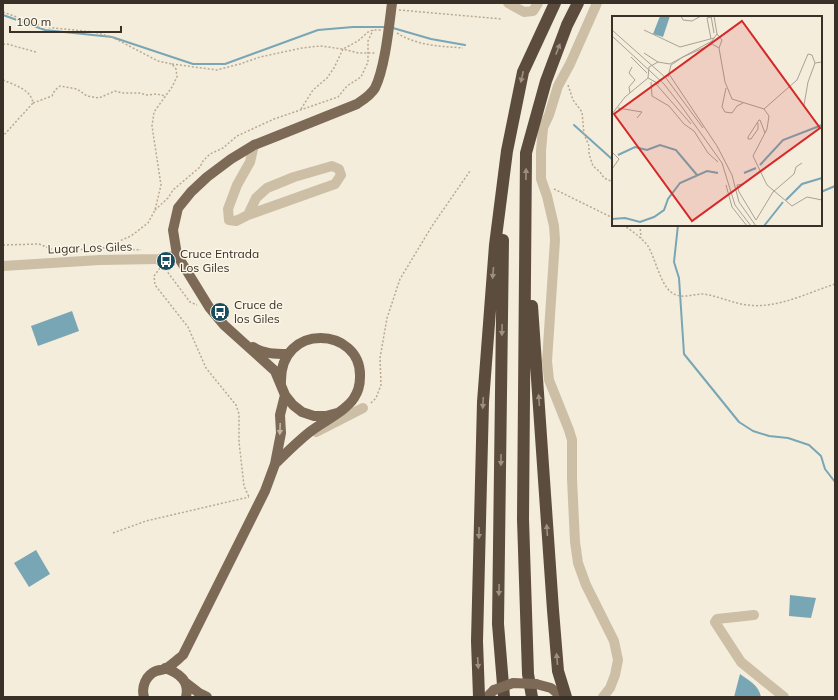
<svg xmlns="http://www.w3.org/2000/svg" width="838" height="700" viewBox="0 0 838 700" font-family="Mulish,sans-serif">
<rect width="100%" height="100%" fill="#f4eddc"/>
<path fill="#78a6b4" d="M72,311L79,331L38,346L31,326Z
M36,550L50,574L29,587L14,563Z
M790,595L816,598L811,618L789,616Z
M740,674C748,680 759,685 761,697H734Z"/>
<g fill="none" stroke-linecap="round" stroke-linejoin="round">
<path stroke="#78a6b4" stroke-width="2" d="M3,15L45,30L112,37L193,64H225L318,30L353,27H385
M393,28L431,39L465,45
M574,125L613,160
M821,192L835,186
M678,225L674,262L679,278L684,354L739,422L753,431L769,436L788,438L809,445L821,456L825,469L835,482"/>
<path stroke="#b9a990" stroke-width="1.5" stroke-dasharray="2 2" stroke-linecap="butt" d="M834,3L835,5
M399,10L502,19
M3,12L44,27L94,32L112,37L158,61L172,64L176,69L177,77L172,87L154,112L152,126L161,185L155,210L148,223L131,236L103,248
M397,33C418,46 439,46 463,48
M3,44H7L36,52
M172,64L217,70L240,64L260,57L302,48L320,46L343,49L358,41L368,32L373,30H381
M3,80C14,85 31,89 33,103L3,136
M568,85L573,100L582,112L584,134L589,146V154L593,166L600,172L604,178L613,182
M33,103L52,96L55,90L60,86L77,89L87,96L99,98L115,91L122,93H139L147,95L156,94L166,96
M301,109L313,90L327,78L334,68L343,49L358,53H376
M554,189L613,218
M155,210L168,198L173,190L200,167L203,161L210,154L223,148L237,136L274,119L338,97L347,86L361,77L368,62V41L373,30
M623,225C632,231 641,237 648,246C655,258 661,285 671,292C681,300 692,294 703,294C718,296 732,303 747,305C777,309 807,293 835,284
M640,225L641,238
M3,245L39,244L56,251L71,247L84,250L103,248L141,250
M163,266L190,302L197,305
M160,268L154,276L155,285L188,327L206,368L236,405L239,414V442L244,486L249,497
M371,403L376,398L381,385L380,358L387,318L400,279L432,226L470,171
M113,533L146,521L249,497"/>
<path stroke="#cdbfa6" stroke-width="10" d="M508,3L524,12L533,11L538,3
M597,3L570,64L558,86L549,115L543,128L541,151V179L547,196L554,226L555,240L547,361L549,380L569,430L572,440V479L575,542L578,563L586,585L614,641L618,660L615,675L610,688L603,697
M248,215L256,198L267,188L294,177L332,166L339,169L341,175L335,184L248,215L236,221L229,220L228,209L237,185L250,162L254,145
M3,266L100,260L159,259L177,255
M316,432L363,408
M754,615L717,619L715,622L741,662L784,697"/>
<path stroke="#7c6a57" stroke-width="10" d="M253,347C264,354 275,354 288,354
M337,413L326,416H314L302,412L293,405L285,395L275,371L224,325L209,307L177,255L173,230L178,208L191,192L207,177L231,159L254,145L277,136L357,104C363,100 371,95 375,88C385,68 389,26 392,3
M275,464C287,452 298,441 311,431C324,421 346,411 354,398C358,392 360,384 360,377C362,327 279,321 281,383
M165,668C179,673 190,681 186,697
M186,683L199,693L207,697
M536,684L551,688L562,697
M144,697C141,687 146,675 156,671C159,670 162,670 165,669C171,666 177,660 183,655L265,491L275,464L281,433L280,415L285,395
M487,697L494,690"/>
<path stroke="#5b4c3e" stroke-width="12" d="M503,240L498,624L504,697
M532,306L553,610L558,671L566,697
M479,697L477,641L483,402L495,245L507,151L523,72L555,3
M532,697L528,674L523,519L526,153L546,81L567,25L578,3"/>
<path stroke="#7c6a57" stroke-width="10" d="M494,690L513,683L536,684"/>
</g>
<defs><path id="oneway-solid" d="M-6-.8H1V-3.2L6.5 0L1 3.2V.8H-6Z"/></defs>
<g fill="#9b9082">
<use href="#oneway-solid" transform="translate(558 49) rotate(-69)"/>
<use href="#oneway-solid" transform="translate(522 77) rotate(103)"/>
<use href="#oneway-solid" transform="translate(526 174) rotate(-89)"/>
<use href="#oneway-solid" transform="translate(493 273) rotate(95)"/>
<use href="#oneway-solid" transform="translate(502 330) rotate(91)"/>
<use href="#oneway-solid" transform="translate(539 400) rotate(-94)"/>
<use href="#oneway-solid" transform="translate(483 403) rotate(93)"/>
<use href="#oneway-solid" transform="translate(501 460) rotate(91)"/>
<use href="#oneway-solid" transform="translate(547 530) rotate(-94)"/>
<use href="#oneway-solid" transform="translate(479 533) rotate(91)"/>
<use href="#oneway-solid" transform="translate(499 590) rotate(91)"/>
<use href="#oneway-solid" transform="translate(557 659) rotate(-95)"/>
<use href="#oneway-solid" transform="translate(478 663) rotate(86)"/>
</g>
<use fill="#c2b7a7" href="#oneway-solid" transform="translate(280 429) rotate(92)"/>
<defs>
<symbol id="bus-disc" viewBox="-11 -11 22 22"><circle r="9.5" fill="#194d5e" stroke="#fbf6e8"/><path d="M-5-6H5V4H4V6H2V4H-2V6H-4V4H-5ZM-3.5-4V0h7V-4ZM-3.5 1.2v1.5H-2V1.2ZM2 1.2v1.5H3.5V1.2Z" fill="#fff"/></symbol>
</defs>
<g fill-rule="evenodd">
<use href="#bus-disc" x="155" y="250" width="22" height="22"/>
<use href="#bus-disc" x="209" y="301" width="22" height="22"/>
</g>
<g text-anchor="middle" stroke-width="3" stroke-linejoin="round" paint-order="stroke">
<g font-size="12" fill="#393028" stroke="#fbf6e8">
<text transform="translate(90 248) rotate(-2)" y="4">Lugar Los Giles</text>
</g>
<g font-size="12" fill="#393028" stroke="#fbf6e8" text-anchor="start">
<text x="180" y="258">Cruce Entrada<tspan x="180" dy="14">Los Giles</tspan></text>
<text x="234" y="309">Cruce de<tspan x="234" dy="14">los Giles</tspan></text>
</g>
</g>
<g transform="translate(612 16)">
<rect width="210" height="210" fill="#f4eddc"/>
<path d="M48,0H58L51,21L41,18Z" fill="#78a6b4"/>
<path fill="none" stroke="#78a6b4" stroke-width="2" d="M6,139L23,131L35,134L48,129L64,134L85,159M148,149L171,124L210,109M132,157L144,152M174,184L190,168L210,162M0,203L13,202L28,206L42,201L52,194L56,183L68,167L95,155L106,157M152,210L171,186"/>
<path fill="none" stroke="#a9a194" stroke-width="1" d="M69,0L71,4L80,5L89,0M99,0L102,17M99,1L95,2L99,23M0,14L54,62L91,112M32,14L68,31L102,22M105,18L110,24L107,32L113,66L120,83L152,93L157,100L155,113L141,140L155,169L180,190L195,181L210,184M0,20L52,68L70,91L110,147L123,189L139,210M32,37L46,46M19,41L35,57M57,58L105,130L120,159L127,186L144,210M56,61L59,49L71,41L100,28L107,32M39,66L40,80L57,90L72,108L82,115L96,137L106,146M44,68L79,108M47,68L36,62L37,51L46,46L58,48L100,25L105,18L102,0M114,72L110,91L113,96L120,97L125,90L131,87M18,77L17,71L23,64L17,57L20,51M192,89L196,66L203,47M6,92L30,96L25,102M152,93L185,64L196,38L200,39L203,47L210,46M0,98L13,81L36,62M146,107V113L139,123H136V121L147,104H148L153,117M0,136L7,143L0,153M131,168L125,169L127,176L144,204L161,176M114,169L120,191L135,210M161,176L182,158L184,151L190,147"/>
<path fill="#d62828" fill-opacity="0.15" stroke="#d62828" stroke-width="2" d="M130,5L208,112L80,205L2,98Z"/>
<rect width="210" height="210" fill="none" stroke="#393028" stroke-width="2"/>
</g>
<rect width="838" height="700" fill="none" stroke="#393028" stroke-width="8"/>
<path d="M10 26v6h111v-6" fill="none" stroke="#393028" stroke-width="2"/>
<text x="16" y="26" font-size="12" fill="#393028" stroke="#fbf6e8" stroke-width="3" paint-order="stroke">100 m</text>
</svg>
